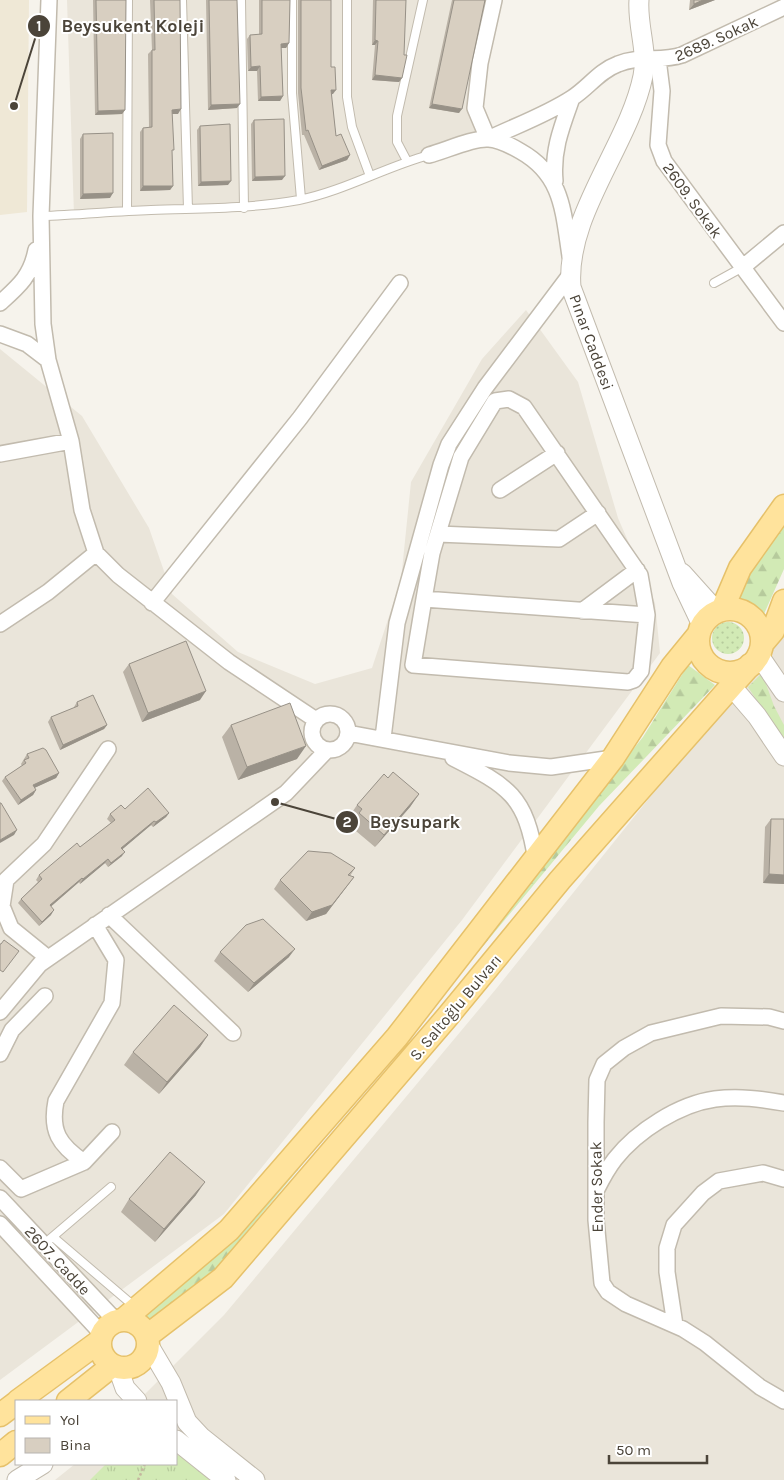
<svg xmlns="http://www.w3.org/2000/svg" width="784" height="1480" viewBox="0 0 784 1480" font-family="Karla,sans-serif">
<defs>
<pattern id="grass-dots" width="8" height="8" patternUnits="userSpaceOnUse" patternTransform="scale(1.25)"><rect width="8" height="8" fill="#d2eab5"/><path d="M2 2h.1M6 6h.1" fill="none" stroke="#b6ca9c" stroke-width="1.8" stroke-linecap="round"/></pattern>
<pattern id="forest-firs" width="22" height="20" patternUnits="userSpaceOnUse" patternTransform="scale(1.25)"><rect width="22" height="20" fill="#d2eab5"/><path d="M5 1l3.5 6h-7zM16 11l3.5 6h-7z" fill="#b6ca9c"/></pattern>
<pattern id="park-tufts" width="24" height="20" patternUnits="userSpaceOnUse" patternTransform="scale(1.25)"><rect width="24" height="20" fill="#d2eab5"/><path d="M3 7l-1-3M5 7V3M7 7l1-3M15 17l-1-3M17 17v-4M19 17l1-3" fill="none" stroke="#b6ca9c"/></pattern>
</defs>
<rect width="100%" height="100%" fill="#f6f3ec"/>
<path fill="#eae5da" d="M67,0H494L475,108L488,139L301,199L74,215Z
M526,310L578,382L618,518L655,603L660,653L462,920L224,1214L0,1380V349L82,416L149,528L172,594L238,652L315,684L372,668L401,580L411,482L482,359Z
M784,630V1480H55L75,1464H176V1401H138L224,1315L496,989Z"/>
<path fill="#efe8d6" d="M0,0H29L27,212L0,215Z"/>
<path fill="url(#grass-dots)" d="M712 638a16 16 0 1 1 32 0a16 16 0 1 1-32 0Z"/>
<path fill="url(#forest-firs)" d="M784,525V569L764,614L734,597Z
M688,665L715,685L599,806L206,1281L148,1324L139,1315L588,806L643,737Z
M762,673L774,706L784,725V742L748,687Z"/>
<path fill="url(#park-tufts)" d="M176,1455L183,1456L210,1480H90L106,1464H176Z"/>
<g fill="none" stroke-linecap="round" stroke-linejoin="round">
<defs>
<path id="service" d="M182,0L188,209
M241,0L244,208
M292,0V93L301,199
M347,0V97L352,127L370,176
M407,161L397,142V116L423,0
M127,211L128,0
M41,216C78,215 115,211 151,210C201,208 250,209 299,200C344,191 385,167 429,155
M714,283L743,267
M53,1237L135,1307
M50,1239L111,1187"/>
<path id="minor" d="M494,0L480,63L475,108L488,139C515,126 546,115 572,98C588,88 599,71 618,64C639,55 661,62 682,55L784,7
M658,59L662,91L658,145L664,161L784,323
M429,155C445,151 472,138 488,139C499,139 511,146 520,151C563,175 563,211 570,256
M555,181C552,150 562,126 572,98
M743,267L784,233
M0,303C19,286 31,276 36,250
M0,334L27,344L48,360L71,441L82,510L96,553L118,575L229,662L316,720
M48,360L43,324L41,216L49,0
M509,399L524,407L640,575L647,615L424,599L432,553L461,457L495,401Z
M0,454L71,441
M500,490L557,453
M438,534L559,539L598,513
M424,599L413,665L628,682L634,680L641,671L647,615
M152,603L300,418L400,283
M582,611L637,570
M0,624L48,592L96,553
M312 732a18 18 0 1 1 36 0a18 18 0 1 1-36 0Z
M348,733L509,763L551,767L613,758
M383,738L397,623L441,465L449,444L485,388L570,275
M453,758C508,786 526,795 536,861
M109,915L233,1033
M95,925L116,960L112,1003L56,1101C50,1131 59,1145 84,1162L112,1132
M48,958L11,928L2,906L6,880L44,844L108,749
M0,1012L40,964L286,793L327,750
M784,1021L769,1017L721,1016L651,1033L624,1048L604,1064L597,1080L596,1122V1220L602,1283L608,1292L626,1304L683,1329L705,1343L760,1387L784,1401
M0,1054L12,1030L45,996
M0,1168L21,1189L84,1162
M597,1189C602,1179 608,1168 615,1159C637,1131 679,1104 715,1099C739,1096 761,1099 784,1103
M0,1198L116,1321
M0,1224L102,1334
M675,1325L667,1272V1248L674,1225L703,1193L719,1181L763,1173L784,1179"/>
<path id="tertiary" d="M639,0C637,26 648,50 643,76C629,145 565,215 571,287L682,583L702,625
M682,573L717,612
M758,654L784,692
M732,687L757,716L784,756
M148,1344L171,1383L187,1422L201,1437L255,1480
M118,1368L125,1388L137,1401
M176,1440L226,1480
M17,1480L43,1464"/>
<path id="primary" d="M698 641a32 32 0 1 1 64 0a32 32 0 1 1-64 0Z
M722,610L740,568L784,506
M762,644L773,631L784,601
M100 1344a24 24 0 1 1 48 0a24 24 0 1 1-48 0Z
M123,1320L229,1230L397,1037L613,758L672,667L699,634
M147,1336L223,1278L448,1016L560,880L750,665
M18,1401L100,1341
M68,1401L112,1366
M0,1415L16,1403
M0,1455L16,1442"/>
</defs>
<use href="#service" stroke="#c2bbae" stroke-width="10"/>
<use href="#minor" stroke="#c2bbae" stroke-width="18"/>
<use href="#tertiary" stroke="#c2bbae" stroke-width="21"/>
<use href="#primary" stroke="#e6c16a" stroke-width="25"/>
<path stroke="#c4b79f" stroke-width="2.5" stroke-dasharray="2.5 2.5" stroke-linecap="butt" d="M138,1480L145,1464"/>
<use href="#service" stroke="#fff" stroke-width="8"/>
<use href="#minor" stroke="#fff" stroke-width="15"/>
<use href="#tertiary" stroke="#fff" stroke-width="19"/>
<use href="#primary" stroke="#ffe39c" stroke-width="22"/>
</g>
<path fill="#bab2a6" d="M93,0H126L125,110L122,114L95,115Z
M150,0H180L178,114H172V153L173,186L170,190L140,191V132L143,128L149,127L148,54L152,50Z
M206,0H237V108L208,110Z
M259,0H290L289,43L286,48H281L283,96L280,101H258L257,71H248L247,39L250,35H259Z
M298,0H331V67L333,94H331L336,136L350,155L347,160L319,170L304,135H302L298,93Z
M373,0H406L402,78L399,82L372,80L375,45H372Z
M452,0H485L459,113L429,108Z
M690,0H715L689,10Z
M254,120L282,180L252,181L251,124Z
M200,126L228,185L198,186L197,130Z
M83,134L110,198L80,199V139Z
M129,664L200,700L142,722L123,672Z
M77,702L107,725L104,729L60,750L48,722L51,717L74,708V707Z
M231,725L297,759L238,780L222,737Z
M27,754L59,773L56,778L34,788L36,790L33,795L18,805L2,781L5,777L22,766L21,764Z
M388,778L419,794L410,807L375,847L350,826L353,821L349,817L357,805Z
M125,809L169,813L166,817L153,827L151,825L122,849V856L108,867L105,863L80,884L79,882L51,906V915L39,926L18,903L21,899L38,882L36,880L39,875L80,847L111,823L107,819L110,814Z
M771,819L784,884L763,883L765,827Z
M355,868L350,876L354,877L326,914L306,921L274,889L280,880Z
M220,952L289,957L248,992L214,961Z
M208,1035L200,1047L159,1094L124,1065L133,1052Z
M196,1195L155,1242L121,1212L129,1199Z"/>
<path fill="#979187" d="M703,0H715L689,10L694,4Z
M375,40L378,41L375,45H372Z
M289,43L286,48H278L281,44Z
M260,66L257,71H248L251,67Z
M375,75L402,78L399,82L372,80Z
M331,90H336L333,94L328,95Z
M283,96L280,101H258L261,97Z
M240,104L237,108L208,110L211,105Z
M432,104L462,109L459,113L429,108Z
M181,109L178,114H169L172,110Z
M125,110L122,114L95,115L98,111Z
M350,155L347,160L319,170L322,166Z
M285,176L282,180L252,181L255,177Z
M231,181L228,185L198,186L201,182Z
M143,186H173L170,190L140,191Z
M113,193L110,198L80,199L83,194Z
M206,691L200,700L142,722L148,713Z
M107,725L104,729L60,750L63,745Z
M306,746L297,759L238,780L247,767Z
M59,773L56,778L30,790L33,785Z
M36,790L33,795L18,805L21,800Z
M419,794L410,807L375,847L384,835Z
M169,813L166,817L153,827L156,822Z
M154,821L151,825L118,853L121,848Z
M17,830L14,835L0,843V840Z
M125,852L122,856L108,867L111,863Z
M108,859L105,863L80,884L83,879Z
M769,874L784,875V884L763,883Z
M354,877L326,914L306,921L312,912Z
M82,878L79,882L47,910L50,905Z
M54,910L51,915L39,926L42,922Z
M295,949L289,957L248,992L254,983Z
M208,1035L200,1047L159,1094L167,1082Z
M205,1182L196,1195L155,1242L164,1229Z"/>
<path fill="#d8cfc1" stroke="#979187" d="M96,0H126L125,110L98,111Z
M154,0H180L181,109L172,110L174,150H172L173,186H143V128L152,127V50H155Z
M209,0H237L240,104L211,105Z
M262,0H290L289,43L281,44L283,96L261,97L260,66L251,67L250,35L262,34Z
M301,0H331V67H335L336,90H331L336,136L341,134L350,155L322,166L308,130L306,131L301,88Z
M376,0H406L404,55H407L402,78L375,75L378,41L375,40Z
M454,0H485L462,109L432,104Z
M694,0H703L694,4Z
M284,119L285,176L255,177L254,120Z
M230,124L231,181L201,182L200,126Z
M113,133V193L83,194V134Z
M186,641L206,691L148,713L129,664Z
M93,695L107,725L63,745L51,717L78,706L77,702Z
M290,703L306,746L247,767L231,725Z
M43,748L46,750L59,773L33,785L36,790L21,800L5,777L26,763L24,760L29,758L27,754Z
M393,772L419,794L384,835L359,813L362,809L357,805L384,774L388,778Z
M148,788L169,813L156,822L154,821L121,848L125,852L111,863L108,859L83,879L82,878L50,905L54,910L42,922L21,899L42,879L39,875L77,843L80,847L115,820L110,814L121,805L125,809Z
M0,803H1L17,830L0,840Z
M771,819H784V875L769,874Z
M308,851L331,853L355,868L348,875L354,877L332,905L312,912L280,880Z
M263,919L295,949L254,983L220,952L246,925Z
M4,940L19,951L3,972L0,970V944H1Z
M174,1005L208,1035L167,1082L133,1052Z
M170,1152L205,1182L164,1229L129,1199Z"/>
<g text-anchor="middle" stroke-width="4" stroke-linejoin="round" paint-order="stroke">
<g font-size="16" fill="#4b4439" stroke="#fff">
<text transform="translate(716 38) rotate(-24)" y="6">2689. Sokak</text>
<text transform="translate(693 200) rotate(54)" y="6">2609. Sokak</text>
<text transform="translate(592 342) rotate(70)" y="6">Pınar Caddesi</text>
<text transform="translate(455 1007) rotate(-50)" y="6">S. Saltoğlu Bulvarı</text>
<text transform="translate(596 1187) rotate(-91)" y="6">Ender Sokak</text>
<text transform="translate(58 1260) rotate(47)" y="6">2607. Cadde</text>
</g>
</g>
<path fill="none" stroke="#4b4439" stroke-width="2" d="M14 106L39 26M275 802L347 822"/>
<g fill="#4b4439" stroke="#fff" stroke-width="2">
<circle cx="14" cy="106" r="5"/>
<circle cx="275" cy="802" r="5"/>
<circle cx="39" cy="26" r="12"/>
<circle cx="347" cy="822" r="12"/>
</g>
<g font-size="15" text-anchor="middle" font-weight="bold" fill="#fff">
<text x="39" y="31">1</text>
<text x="347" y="827">2</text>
</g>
<g font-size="18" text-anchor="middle" font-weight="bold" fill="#4b4439" stroke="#fff" stroke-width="4" stroke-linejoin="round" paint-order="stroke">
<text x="133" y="32">Beysukent Koleji</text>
<text x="415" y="828">Beysupark</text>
</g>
<rect x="15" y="1400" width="162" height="65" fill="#ffffff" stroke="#b7b4b0"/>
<rect x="25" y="1416" width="25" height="8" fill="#ffe39c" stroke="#b7b4b0"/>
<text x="60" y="1425" font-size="15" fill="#4b4439">Yol</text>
<rect x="25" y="1438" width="25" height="15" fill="#d8cfc1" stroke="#b7b4b0"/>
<text x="60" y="1450" font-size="15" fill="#4b4439">Bina</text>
<path d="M609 1455v8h98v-8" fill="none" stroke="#4b4439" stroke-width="2.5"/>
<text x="616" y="1455" font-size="15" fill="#4b4439" stroke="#ffffff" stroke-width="4" paint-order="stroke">50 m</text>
</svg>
